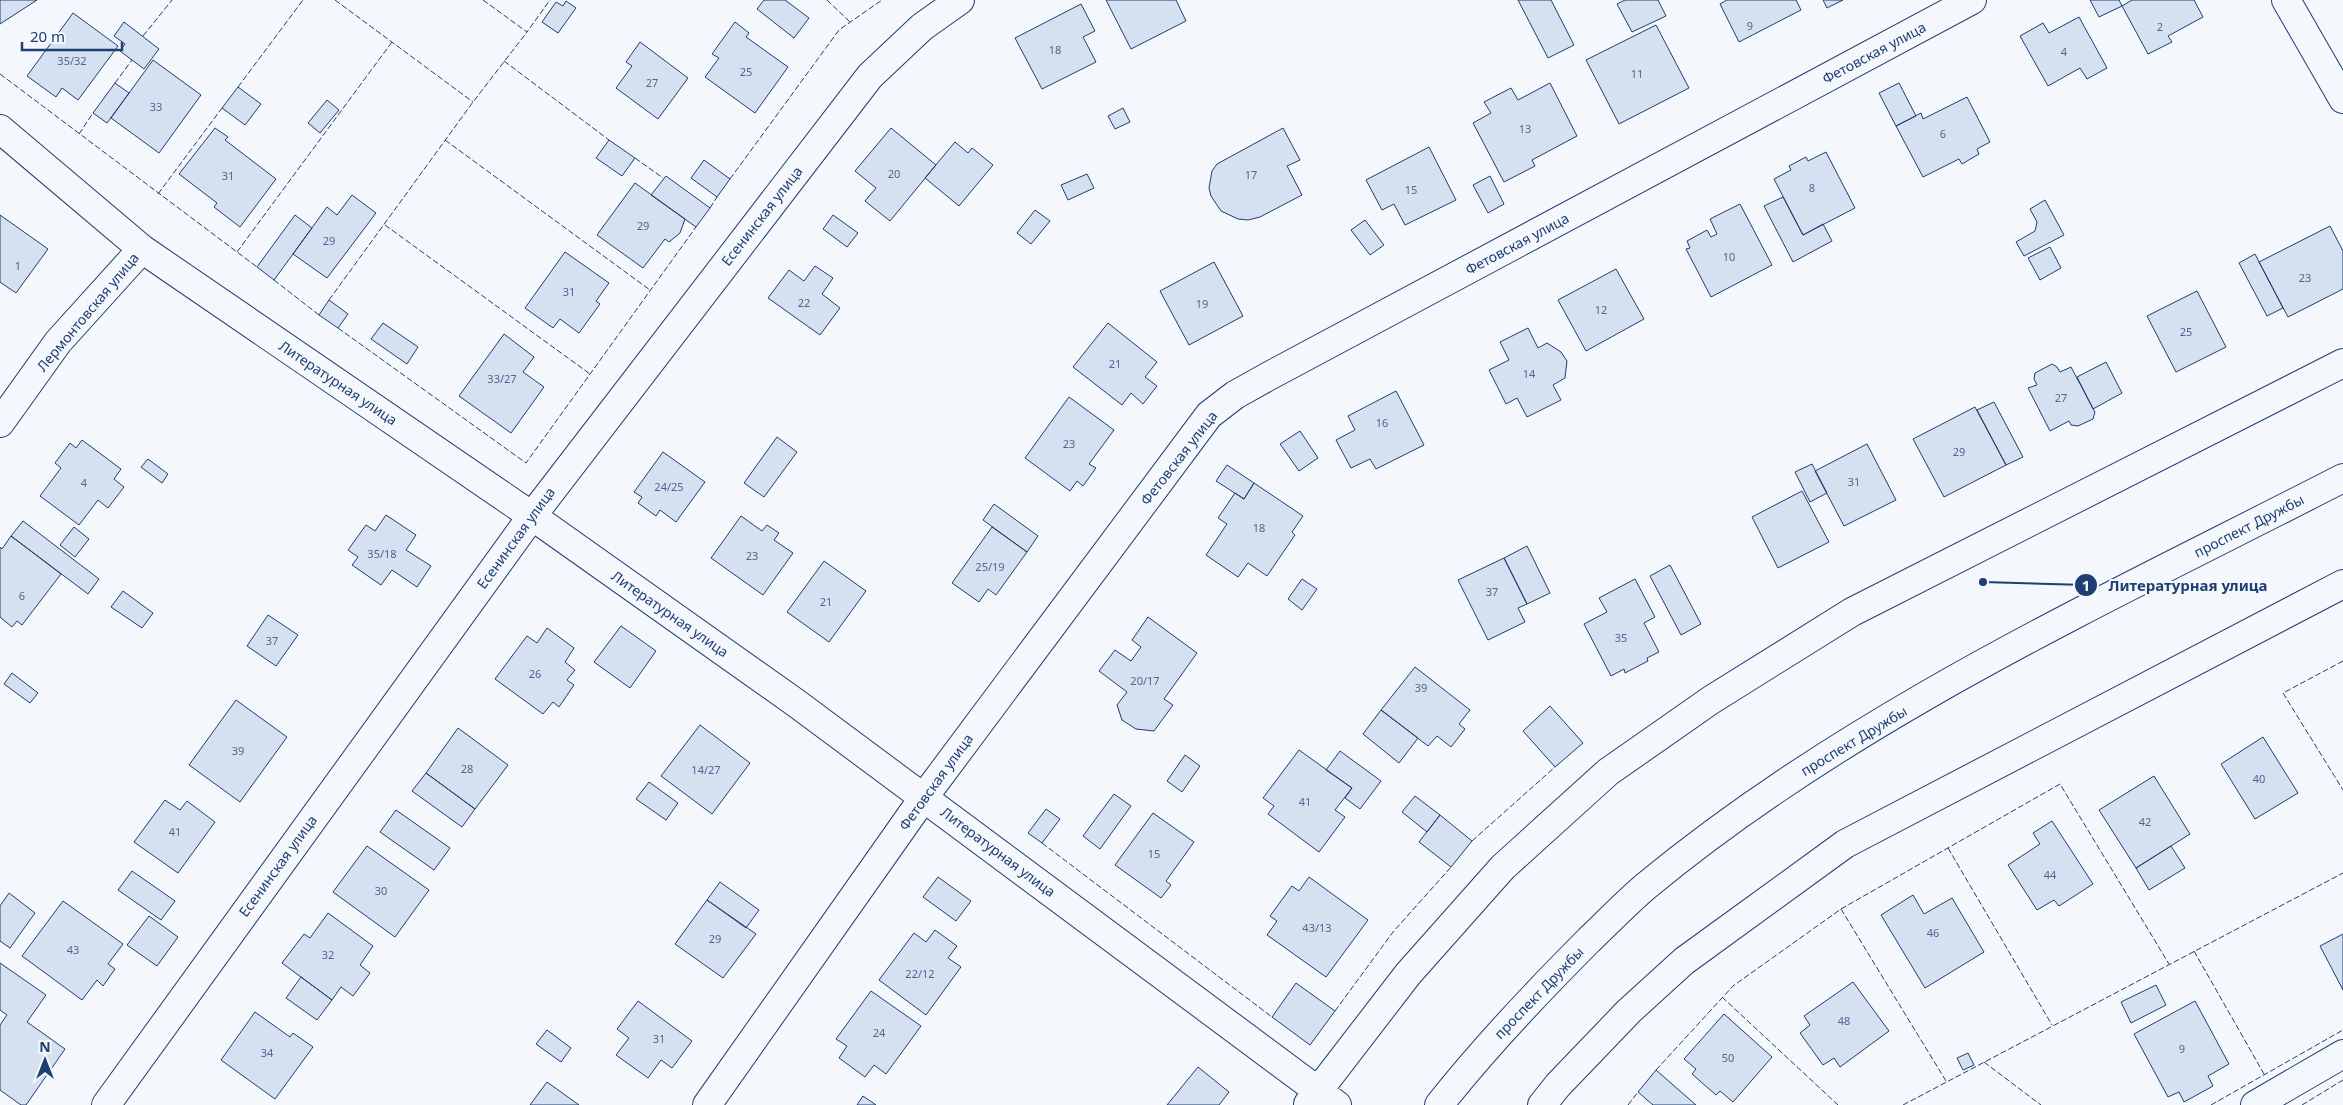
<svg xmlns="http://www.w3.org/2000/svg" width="2343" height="1105" viewBox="0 0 2343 1105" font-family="'Noto Sans',sans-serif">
<rect width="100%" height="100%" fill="#f4f7fb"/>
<path fill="#d5e0f0" stroke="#1d3f73" d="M0,0H37L0,24Z
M764,0H785L809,18L794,38L757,9Z
M1106,0H1176L1186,21L1131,49Z
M1518,0H1551L1574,45L1548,58Z
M1625,0H1658L1666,16L1632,32L1617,4Z
M1796,0L1801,10L1739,42L1720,4L1727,0Z
M1823,0H1843L1827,8Z
M2090,0H2119L2122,6L2099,17Z
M2132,0H2194L2203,17L2168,36L2172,42L2148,54L2122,6Z
M566,1L576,8L558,33L542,22L556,2L563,6Z
M1081,4L1095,31L1083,37L1096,62L1042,89L1015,38Z
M73,13L118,46L78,100L62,88L56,97L27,76Z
M2079,17L2107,68L2087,79L2080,68L2048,86L2020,36L2043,23L2049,33Z
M124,22L159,49L144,69L120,51L125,44L114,36Z
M735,22L749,33L746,37L788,67L755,113L705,77L719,58L712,54Z
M1656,25L1689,88L1619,124L1586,60Z
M640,42L688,78L658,119L616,88L632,66L626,62Z
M153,60L201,95L159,153L111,118Z
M115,83L129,93L107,123L93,113Z
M1550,83L1577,136L1532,160L1535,166L1504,182L1473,123L1491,113L1484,102L1511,88L1518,100Z
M1899,83L1916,116L1896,126L1879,93Z
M238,87L261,104L245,125L222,108Z
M1967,97L1990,142L1977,149L1979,154L1962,164L1959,159L1923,177L1896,126L1921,113L1923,119Z
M327,100L339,110L320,133L308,123Z
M1123,108L1130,122L1115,129L1108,116Z
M215,128L228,137L225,140L276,179L240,227L214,207L217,203L179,174Z
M891,128L936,165L890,221L865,201L876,188L855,171Z
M1283,128L1300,160L1287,166L1302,195L1260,217L1248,220L1238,219L1221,211L1211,196L1209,188L1212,171L1217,164Z
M609,140L635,158L622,176L596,158Z
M955,142L968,153L972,148L993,165L959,206L925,178Z
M1429,147L1456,200L1405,225L1394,204L1382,210L1366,180Z
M1826,152L1855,208L1803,235L1774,179L1791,170L1789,166L1806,157L1808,161Z
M704,160L730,179L717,197L691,178Z
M1087,174L1094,188L1068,200L1061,185Z
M666,176L710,208L696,227L651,195Z
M1490,176L1504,204L1488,213L1473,185Z
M635,183L685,219L680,233L669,242L665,239L643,268L597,235Z
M352,195L376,213L327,278L293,254L327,207L337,215Z
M1783,197L1803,235L1823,224L1832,241L1793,262L1764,206Z
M2045,200L2064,235L2024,256L2016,242L2035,231L2037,222L2030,209Z
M1740,204L1772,265L1711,297L1686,249L1690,248L1687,241L1707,230L1711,237L1717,234L1710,219Z
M1035,210L1050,221L1031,244L1017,233Z
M0,215L48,249L16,293L0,282Z
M295,215L312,228L274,280L257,267Z
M833,215L858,233L847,247L823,229Z
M1365,220L1384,245L1370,255L1351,230Z
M2330,226L2343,251V289L2288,317L2259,262Z
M2050,247L2061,268L2040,280L2028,258Z
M565,252L609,283L596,301L600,304L579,333L560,319L553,328L525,308Z
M2255,254L2283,308L2267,316L2239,263Z
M1214,262L1243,316L1189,345L1160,291Z
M815,266L833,278L822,294L840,308L820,335L768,298L789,270L804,281Z
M1616,269L1644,319L1586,351L1558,300Z
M2197,291L2226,347L2176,372L2147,316Z
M329,300L348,314L338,328L319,315Z
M383,323L418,347L407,364L371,339Z
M1108,323L1157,362L1145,377L1157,386L1143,404L1131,393L1122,405L1073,367Z
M1528,328L1538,348L1547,343L1561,352L1567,361L1565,378L1553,385L1561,400L1527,417L1517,398L1506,404L1489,370L1509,360L1500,342Z
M504,334L534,357L523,372L544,387L511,433L459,396Z
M2106,362L2122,393L2093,409L2077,377Z
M2052,364L2057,367L2060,372L2071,367L2095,412L2093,419L2078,426L2071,425L2069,421L2050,431L2028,388L2037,385L2034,379L2035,373Z
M1396,391L1424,445L1376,469L1370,459L1351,468L1336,440L1355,430L1348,416Z
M1069,397L1114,430L1089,464L1096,468L1083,486L1077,481L1070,491L1025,458Z
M1994,402L2023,457L2006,465L1977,410Z
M1975,407L2006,465L1944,497L1913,439Z
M1300,431L1318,458L1299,471L1280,444Z
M777,437L797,452L764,497L744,483Z
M82,440L121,469L114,479L124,487L108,508L98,500L79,525L40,496L61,468L55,463L70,443L76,448Z
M1867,444L1896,500L1844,526L1815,471Z
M663,452L705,482L676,522L660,510L656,516L638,503L642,497L634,492Z
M148,459L168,474L162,483L141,467Z
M1812,464L1827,493L1810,502L1795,472Z
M1227,465L1254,483L1244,499L1216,481Z
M1254,483L1303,516L1292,532L1295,535L1267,576L1248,563L1238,577L1206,555L1227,524L1218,518L1235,493L1244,499Z
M1802,491L1829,542L1778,568L1752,517Z
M994,504L1038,536L1027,552L983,520Z
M386,515L416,535L406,550L431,566L417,587L392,570L381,585L352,565L358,557L348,550L366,525L375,531Z
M741,516L762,531L767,525L779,533L774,540L793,553L763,595L711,558Z
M23,521L99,579L88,594L11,536Z
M74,527L89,539L75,557L60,545Z
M992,527L1027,552L996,595L988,589L979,602L952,583Z
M11,536L61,574L22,625L17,621L12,627L0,617V547L2,549Z
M1527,546L1550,593L1527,604L1504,558Z
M1504,558L1527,604L1518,608L1525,622L1488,640L1458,580Z
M824,561L866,591L829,642L787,612Z
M1670,565L1701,624L1681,635L1650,576Z
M1302,579L1317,589L1302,610L1288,599Z
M1635,579L1655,617L1644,623L1659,652L1647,658L1648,661L1625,673L1624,669L1611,676L1584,624L1607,612L1599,598Z
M123,591L153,613L142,628L111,607Z
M268,615L298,635L276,666L247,646Z
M1148,617L1197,653L1164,699L1173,705L1154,731L1136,729L1122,720L1117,705L1127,692L1099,671L1115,650L1131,661L1141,647L1132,640Z
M621,626L656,651L630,688L594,662Z
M547,628L574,648L565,662L575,670L567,680L574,685L559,707L553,702L543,714L495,679L527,636L537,643Z
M1415,667L1470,710L1459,724L1465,729L1451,747L1437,736L1428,746L1381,710Z
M12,673L38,693L30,703L4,684Z
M236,700L287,737L240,802L189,765Z
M1550,706L1583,743L1555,767L1523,731Z
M1381,710L1418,738L1399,763L1363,734Z
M700,725L750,763L712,814L661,776Z
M458,728L508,765L475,809L426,773Z
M2263,737L2298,793L2255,819L2221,764Z
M1299,750L1352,788L1335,810L1345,817L1319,852L1268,814L1274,806L1263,798Z
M1340,751L1381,781L1360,809L1345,798L1352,788L1326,770Z
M1185,755L1200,766L1182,792L1167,781Z
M426,773L475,809L462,827L412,791Z
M2154,776L2190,834L2136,868L2099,810Z
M649,782L678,803L666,820L636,799Z
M1114,794L1131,806L1100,849L1083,836Z
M1415,796L1440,815L1427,832L1402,812Z
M165,800L180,810L187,801L215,822L178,873L134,842Z
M1046,809L1060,819L1042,843L1028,833Z
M396,810L450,848L434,870L380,832Z
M1153,813L1194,842L1166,881L1171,885L1161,898L1115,865Z
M1440,815L1472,841L1451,867L1419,842Z
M2052,821L2093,884L2059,906L2054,900L2037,910L2008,865L2040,844L2033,833Z
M367,846L429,890L395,937L333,892Z
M2171,846L2185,868L2149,890L2136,868Z
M132,871L175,901L161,920L118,890Z
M938,877L971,901L956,921L923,897Z
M1309,877L1368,920L1326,977L1267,935L1277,921L1270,916L1292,886L1299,891Z
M720,882L759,910L746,928L707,900Z
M9,893L35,913L10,948L0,941V906Z
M1913,895L1924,914L1952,898L1984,952L1925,988L1881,915Z
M707,900L756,934L723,978L675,944Z
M63,901L123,944L108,964L115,969L103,986L97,980L82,1000L22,956Z
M328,913L373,946L360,965L370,973L353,996L341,987L332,1000L282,963L304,934L310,938Z
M149,916L178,937L157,966L127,945Z
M935,930L957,946L948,958L961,967L926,1015L879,980L914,933L926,942Z
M2343,934V990L2320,946Z
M0,963L46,995L27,1022L65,1049L26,1105H21L0,1090V1025L7,1015L0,1010Z
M301,977L332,1000L317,1020L286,998Z
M1853,982L1889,1031L1840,1067L1834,1058L1823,1065L1800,1033L1810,1025L1804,1016Z
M1296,983L1335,1011L1310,1045L1272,1017Z
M2156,985L2166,1005L2131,1023L2121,1002Z
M871,991L921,1026L886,1074L874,1065L865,1077L839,1058L847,1046L836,1039Z
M638,1001L692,1041L672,1068L661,1060L648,1078L616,1055L629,1038L617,1029Z
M2195,1001L2229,1064L2208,1076L2213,1086L2184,1102L2179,1092L2168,1097L2134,1034Z
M255,1012L290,1037L293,1033L313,1047L275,1099L221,1060Z
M1724,1014L1772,1057L1733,1102L1720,1091L1716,1095L1692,1074L1696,1069L1684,1059Z
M547,1030L571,1048L561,1062L536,1044Z
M1968,1053L1974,1065L1963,1070L1957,1058Z
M1198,1067L1229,1092L1219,1105H1167Z
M1656,1070L1696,1105H1653L1638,1092Z
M547,1082L579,1105H530Z
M863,1096L876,1105H857Z"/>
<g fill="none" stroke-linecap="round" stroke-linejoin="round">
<defs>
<path id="minor" d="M2286,0L2343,99
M0,129L142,249L532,516L796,703L1337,1105
M0,423L58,342L142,249
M1308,1104L1408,974L1503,867L1608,772L1711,700L1852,612L2343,363
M106,1105L532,516L870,76L922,27L960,0
M707,1105L924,797L1209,415L1235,395L1269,376L1972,0
M1542,1105L1558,1085L1629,1011L1684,961L1845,844L2343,584
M2255,1105L2343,1054"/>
<path id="secondary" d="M1439,1105C1485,1047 1536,993 1589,940C1608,922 1626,903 1646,886C1854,714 2104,601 2343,478"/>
</defs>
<use href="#minor" stroke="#1d3f73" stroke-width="30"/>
<use href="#secondary" stroke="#1d3f73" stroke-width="30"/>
<use href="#minor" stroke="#f4f7fb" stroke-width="28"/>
<use href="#secondary" stroke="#f4f7fb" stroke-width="28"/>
<path stroke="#1d3f73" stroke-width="1" stroke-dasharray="6 2.5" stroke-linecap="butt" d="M335,0L473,102
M483,0L527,32L550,0
M827,0L850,22
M143,36L172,0
M504,61L609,140
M0,74L257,267
M115,83L132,60
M238,87L303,0
M79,134L93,113
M445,140L650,290
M635,158L663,178
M730,179L839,30L882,0
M158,194L222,108
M710,208L717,197
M385,225L590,374
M237,252L392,42
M274,280L319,315
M329,300L473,102L527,32
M338,328L526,463L696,227
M2343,661L2283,693L2343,790
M1472,841L1555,767
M1042,843L1272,1017
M1948,848L2052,1025
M1841,909L1946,1081
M2194,951L2264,1074
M1722,997L1838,1105
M1335,1011L1393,932L1451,867
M1984,1062L2041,1105
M1656,1070L1733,986L1841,909L2060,784L2169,964
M1628,1105L1638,1092
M1903,1105L2343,873
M2211,1105L2343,1030
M2302,1105L2343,1080"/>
</g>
<g text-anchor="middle" stroke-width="4" stroke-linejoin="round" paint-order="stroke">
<g font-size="11" fill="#4b6792">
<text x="1750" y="30">9</text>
<text x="2160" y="31">2</text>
<text x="1055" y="54">18</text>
<text x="2064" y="56">4</text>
<text x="72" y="65">35/32</text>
<text x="746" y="76">25</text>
<text x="1637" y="78">11</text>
<text x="652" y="87">27</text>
<text x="156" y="111">33</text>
<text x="1525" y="133">13</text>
<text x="1943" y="138">6</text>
<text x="894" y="178">20</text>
<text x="1251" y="179">17</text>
<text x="228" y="180">31</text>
<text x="1812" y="192">8</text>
<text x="1411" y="194">15</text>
<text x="643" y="230">29</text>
<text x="329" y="245">29</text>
<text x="1729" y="261">10</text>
<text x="18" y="270">1</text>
<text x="2305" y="282">23</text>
<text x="569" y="296">31</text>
<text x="804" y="307">22</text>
<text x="1202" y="308">19</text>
<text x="1601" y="314">12</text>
<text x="2186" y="336">25</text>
<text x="1115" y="368">21</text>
<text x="1529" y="378">14</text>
<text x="502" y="383">33/27</text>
<text x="2061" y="402">27</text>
<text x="1382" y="427">16</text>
<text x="1069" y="448">23</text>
<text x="1959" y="456">29</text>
<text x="1854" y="486">31</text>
<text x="84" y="487">4</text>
<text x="669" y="491">24/25</text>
<text x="1259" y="532">18</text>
<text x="382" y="558">35/18</text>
<text x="752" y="560">23</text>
<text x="990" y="571">25/19</text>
<text x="1492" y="596">37</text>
<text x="22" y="600">6</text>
<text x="826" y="606">21</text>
<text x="1621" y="642">35</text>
<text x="272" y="645">37</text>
<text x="535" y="678">26</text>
<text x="1145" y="685">20/17</text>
<text x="1421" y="692">39</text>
<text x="238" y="755">39</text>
<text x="467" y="773">28</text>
<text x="706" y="774">14/27</text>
<text x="2259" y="783">40</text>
<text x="1305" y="806">41</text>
<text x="2145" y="826">42</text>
<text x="175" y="836">41</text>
<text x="1154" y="858">15</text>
<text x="2050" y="879">44</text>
<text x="381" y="895">30</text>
<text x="1317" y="932">43/13</text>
<text x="1933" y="937">46</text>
<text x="715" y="943">29</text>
<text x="73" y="954">43</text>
<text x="328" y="959">32</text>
<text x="920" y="978">22/12</text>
<text x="1844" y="1025">48</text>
<text x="879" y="1037">24</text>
<text x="659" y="1043">31</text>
<text x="2182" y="1053">9</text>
<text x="267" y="1057">34</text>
<text x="1728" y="1062">50</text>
</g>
<g font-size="14" fill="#1d3f73" stroke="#f4f7fb">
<text transform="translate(1874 53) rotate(-28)" y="5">Фетовская улица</text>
<text transform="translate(762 216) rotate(-52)" y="5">Есенинская улица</text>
<text transform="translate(1517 244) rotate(-28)" y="5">Фетовская улица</text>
<text transform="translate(88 312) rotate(-50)" y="5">Лермонтовская улица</text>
<text transform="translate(338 383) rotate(34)" y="5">Литературная улица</text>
<text transform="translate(1179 458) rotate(-52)" y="5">Фетовская улица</text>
<text transform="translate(2249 526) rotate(-27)" y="5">проспект Дружбы</text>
<text transform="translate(516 538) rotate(-54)" y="5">Есенинская улица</text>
<text transform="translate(670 614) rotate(35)" y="5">Литературная улица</text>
<text transform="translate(1854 741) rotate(-31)" y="5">проспект Дружбы</text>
<text transform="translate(936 782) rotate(-54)" y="5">Фетовская улица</text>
<text transform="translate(998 852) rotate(37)" y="5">Литературная улица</text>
<text transform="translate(278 866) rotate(-54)" y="5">Есенинская улица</text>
<text transform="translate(1539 993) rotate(-46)" y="5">проспект Дружбы</text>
</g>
</g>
<path fill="none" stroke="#1d3f73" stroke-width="2" d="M1983 582L2086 585"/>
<g fill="#1d3f73" stroke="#f4f7fb" stroke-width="2">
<circle cx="1983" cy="582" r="5"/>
<circle cx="2086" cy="585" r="12"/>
</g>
<g font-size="15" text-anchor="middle" font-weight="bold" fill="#fff">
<text x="2086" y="591">1</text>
</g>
<g font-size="15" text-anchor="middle" font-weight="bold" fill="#1d3f73" stroke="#f4f7fb" stroke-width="4" stroke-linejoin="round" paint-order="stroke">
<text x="2188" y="591">Литературная улица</text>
</g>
<g transform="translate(45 1060)" stroke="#f4f7fb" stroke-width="4" paint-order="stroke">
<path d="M0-4L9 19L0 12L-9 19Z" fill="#1d3f73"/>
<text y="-8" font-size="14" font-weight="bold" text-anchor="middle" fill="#1d3f73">N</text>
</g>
<path d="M22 42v8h100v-8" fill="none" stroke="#1d3f73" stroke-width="2.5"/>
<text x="30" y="42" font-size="15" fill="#1d3f73" stroke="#f4f7fb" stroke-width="4" paint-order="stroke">20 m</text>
</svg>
